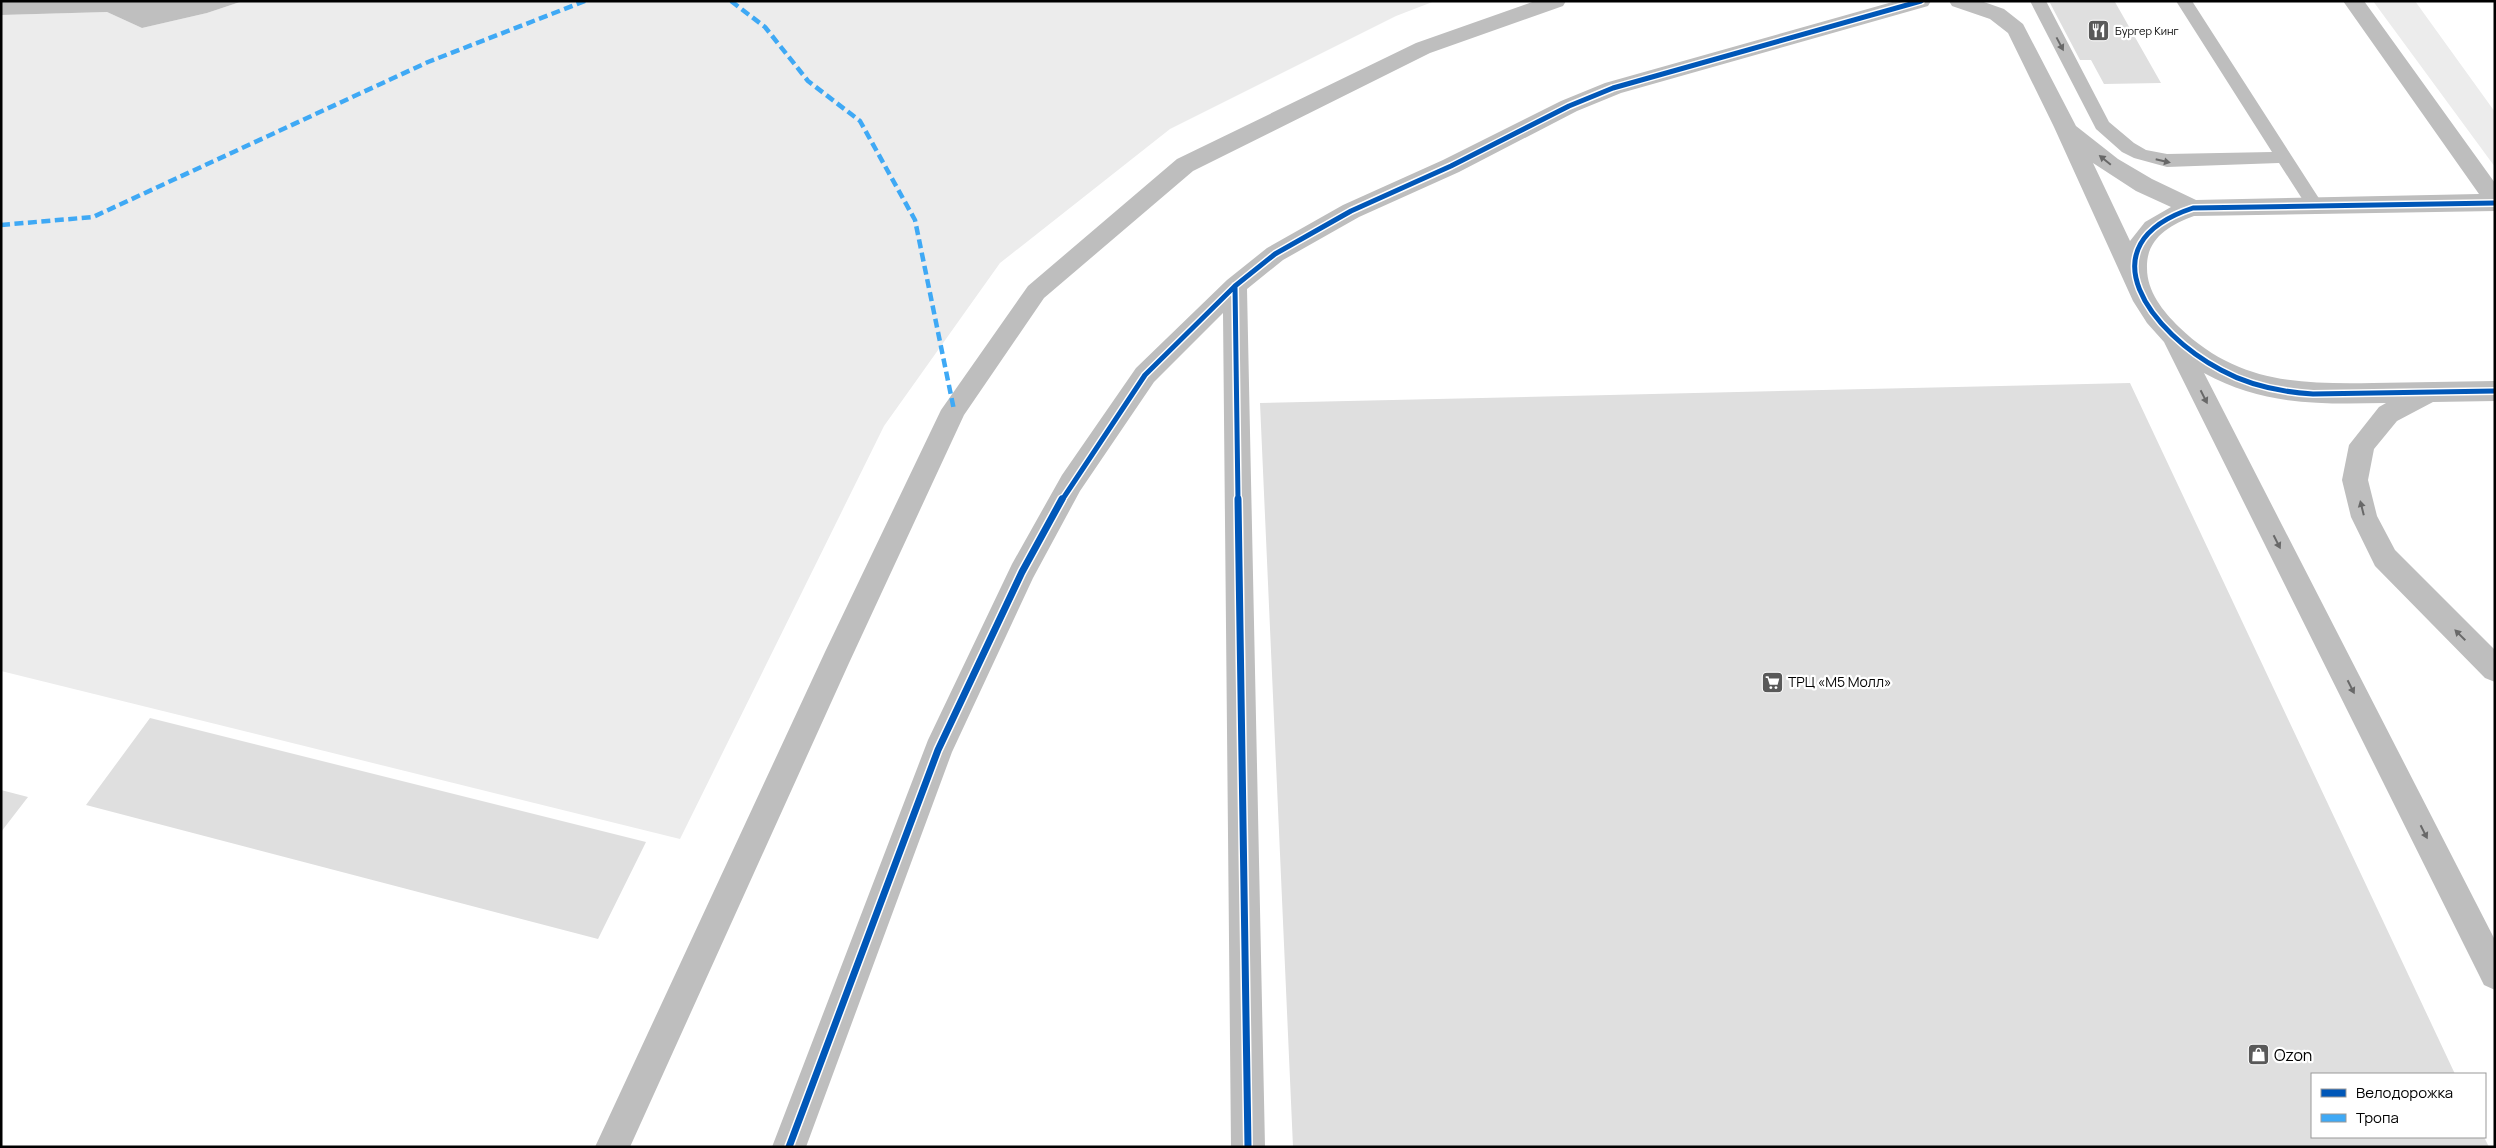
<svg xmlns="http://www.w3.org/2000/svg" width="2496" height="1148" viewBox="0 0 2496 1148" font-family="Manrope,sans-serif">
<rect width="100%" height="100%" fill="#fff"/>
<path fill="#ececec" d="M243,1H1435L1396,16L1170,129L1000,263L884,426L680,839L1,671V15L107,12L142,28L207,13Z
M2373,1H2415L2495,112V167Z"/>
<path fill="#bfbfbf" d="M1,1H243L207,13L142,28L107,12L1,15Z"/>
<path fill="#dfdfdf" d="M2115,2L2161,83L2104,84L2091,60H2080L2050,3Z
M2130,383L2455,1074H2312V1137H2484L2489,1147H1293L1260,403Z
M150,718L646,842L598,939L86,805Z
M1,790L28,797L1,832Z"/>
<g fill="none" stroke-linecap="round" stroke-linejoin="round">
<path fill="#bebebe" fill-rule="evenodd" d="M2030,1H2046L2109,122L2134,143L2146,150L2167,154L2272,152L2176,1H2192L2320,200L2323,204L2320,208L2314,210L2308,208L2279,163L2167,167L2134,158L2122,152L2096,129Z"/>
<path fill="#bebebe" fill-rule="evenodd" d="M1535,1H1566L1563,6L1430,53L1193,171L1044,298L964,415L849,663L630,1147H595L825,652L941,410L1028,286L1177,159L1416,43Z
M1896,1H1931L1928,6L1621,93L1577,111L1459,172L1359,217L1283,260L1247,289L1265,1147H1231L1223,313L1154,382L1080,491L1033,578L952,752L806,1147H772L928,740L1012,564L1062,475L1136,368L1227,280L1267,248L1343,205L1443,160L1561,101L1605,83Z
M1949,1H1981L2004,9L2023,24L2076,126L2118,159L2152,179L2196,200L2479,194L2343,1H2364L2495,183V211L2194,216C2169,225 2146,239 2147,268C2147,292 2163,311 2179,327C2237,383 2297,384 2373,383C2414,382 2454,382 2495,381V401L2433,402L2397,421L2374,449L2368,480L2377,516L2395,550L2495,650V682L2485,678L2375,566L2351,517L2342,480L2349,445L2379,407L2386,403C2320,404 2264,406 2204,373L2495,940V990L2484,985L2164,342L2147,323L2133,301L2054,127L2008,33L1990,19L1952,6ZM2093,163L2136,191L2171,207L2145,222L2130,241Z"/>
<path stroke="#3fa9f5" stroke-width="4.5" stroke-dasharray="9 4.5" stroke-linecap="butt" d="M731,1L765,27L808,81L860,121L915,220L954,410
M1,225L93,217L428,62L585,1"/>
<defs>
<path id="cycleway-far1" d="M2495,203L2193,208C2081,245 2153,334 2221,370C2250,386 2281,392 2313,394L2495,391
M1235,286L1238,500
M1062,500L1145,375L1235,286L1275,254L1351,211L1451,166L1569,106L1613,88L1921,1"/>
<path id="cycleway" d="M1238,499L1248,1147
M789,1147L938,750L1022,572L1062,499"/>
</defs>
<use href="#cycleway-far1" stroke="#fff" stroke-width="8"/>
<use href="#cycleway" stroke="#fff" stroke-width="10"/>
<use href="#cycleway-far1" stroke="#0057b8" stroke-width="5"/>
<use href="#cycleway" stroke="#0057b8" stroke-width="7"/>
</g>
<defs><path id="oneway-solid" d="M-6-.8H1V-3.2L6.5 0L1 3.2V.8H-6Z" transform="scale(1.25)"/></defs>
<g fill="#686868">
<use href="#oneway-solid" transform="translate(2060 44) rotate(62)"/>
<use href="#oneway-solid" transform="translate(2105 160) rotate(-141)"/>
<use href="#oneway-solid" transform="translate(2163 161) rotate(13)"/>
<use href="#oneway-solid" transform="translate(2204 397) rotate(63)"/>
<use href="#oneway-solid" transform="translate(2362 508) rotate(-104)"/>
<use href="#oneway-solid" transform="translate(2277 542) rotate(63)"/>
<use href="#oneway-solid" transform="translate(2460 635) rotate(-135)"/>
<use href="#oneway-solid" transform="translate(2351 687) rotate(63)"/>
<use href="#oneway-solid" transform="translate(2424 832) rotate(63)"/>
</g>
<defs>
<symbol id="restaurant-square" viewBox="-11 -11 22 22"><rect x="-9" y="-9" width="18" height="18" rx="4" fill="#595959" stroke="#fff"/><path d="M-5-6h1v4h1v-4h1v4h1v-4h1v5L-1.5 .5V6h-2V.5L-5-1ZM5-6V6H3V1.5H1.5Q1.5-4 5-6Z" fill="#fff"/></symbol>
<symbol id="supermarket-square" viewBox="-11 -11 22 22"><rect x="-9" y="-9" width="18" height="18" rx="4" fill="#595959" stroke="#fff"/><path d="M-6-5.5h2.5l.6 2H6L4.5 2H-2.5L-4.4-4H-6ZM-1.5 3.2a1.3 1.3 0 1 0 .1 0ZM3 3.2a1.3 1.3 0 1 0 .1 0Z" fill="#fff"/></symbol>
<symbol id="shop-square" viewBox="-11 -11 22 22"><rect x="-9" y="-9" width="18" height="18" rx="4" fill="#595959" stroke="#fff"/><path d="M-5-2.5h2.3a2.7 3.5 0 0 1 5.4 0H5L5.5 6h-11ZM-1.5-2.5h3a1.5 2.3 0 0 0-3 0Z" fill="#fff"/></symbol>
</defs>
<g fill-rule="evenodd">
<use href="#restaurant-square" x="2086" y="18" width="25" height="25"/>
<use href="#supermarket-square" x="1760" y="670" width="25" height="25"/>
<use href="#shop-square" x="2246" y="1042" width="25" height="25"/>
</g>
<g text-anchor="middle" stroke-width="4.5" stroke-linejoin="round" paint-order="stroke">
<g font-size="11" fill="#000" stroke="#fff" text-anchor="start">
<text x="2115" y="35">Бургер Кинг</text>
</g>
<g font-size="14" fill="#000" stroke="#fff" text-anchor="start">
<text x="1788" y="687">ТРЦ «М5 Молл»</text>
</g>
<g font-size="16" fill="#000" stroke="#fff" text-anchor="start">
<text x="2274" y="1061">Ozon</text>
</g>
</g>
<rect width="2496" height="1148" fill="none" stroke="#000000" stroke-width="5"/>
<rect x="2311" y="1073" width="175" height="65" fill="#ffffff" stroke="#999999"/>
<rect x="2321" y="1089" width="25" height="8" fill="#0057b8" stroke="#999999"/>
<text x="2356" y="1098" font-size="15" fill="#000000">Велодорожка</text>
<rect x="2321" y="1114" width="25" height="8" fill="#3fa9f5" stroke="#999999"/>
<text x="2356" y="1123" font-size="15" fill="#000000">Тропа</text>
</svg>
